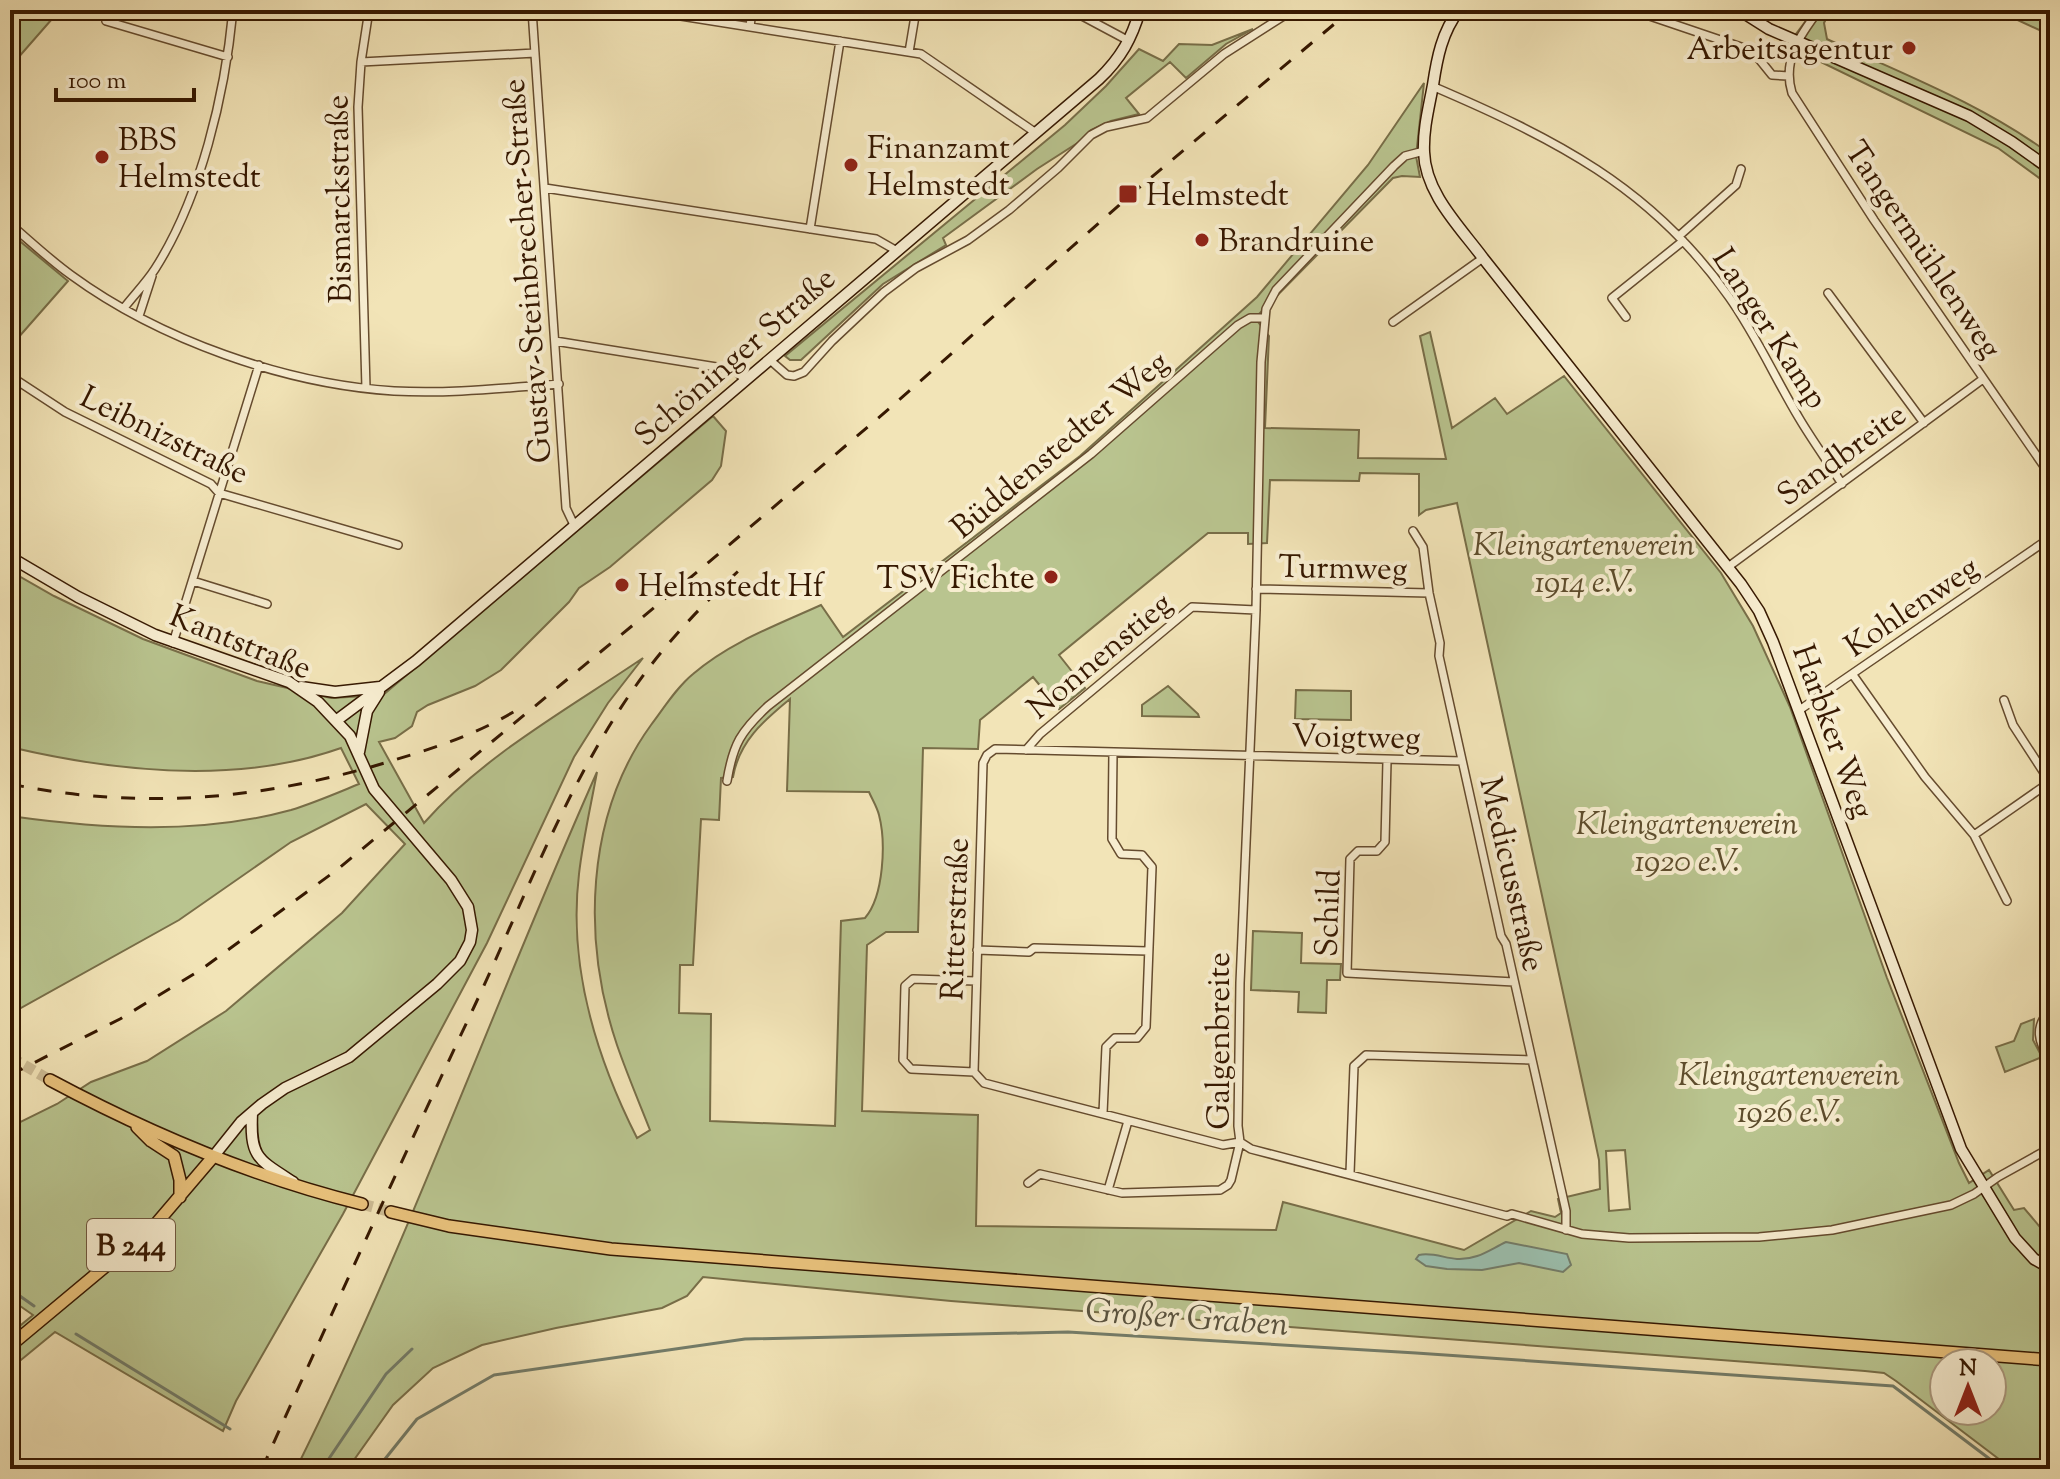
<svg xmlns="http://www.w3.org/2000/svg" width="2060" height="1479" viewBox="0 0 2060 1479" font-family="'Sorts Mill Goudy',serif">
<rect width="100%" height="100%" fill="#f2e4b7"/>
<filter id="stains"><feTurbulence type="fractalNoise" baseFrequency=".0025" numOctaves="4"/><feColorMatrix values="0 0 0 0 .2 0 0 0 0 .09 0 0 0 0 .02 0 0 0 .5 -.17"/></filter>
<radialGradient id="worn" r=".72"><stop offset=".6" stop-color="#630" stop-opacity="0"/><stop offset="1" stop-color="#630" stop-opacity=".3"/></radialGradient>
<path fill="#b9c48f" stroke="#786e48" stroke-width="2" fill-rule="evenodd" d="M10,10H53L52,19L10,67Z
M1814,10H1830L1824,23L1827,39C1903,74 1982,104 2050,154V186L1998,148L1790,47L1796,34Z
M1996,10H2050V35Z
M1253,29L1226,44L1186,78L1170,62L1126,98L1139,114L1111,121L1091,130L1079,142L1037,169L943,238L946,245L883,284L801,360H790L785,356L1065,125L1106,86L1139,49L1163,61L1179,44L1212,45Z
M1424,83L1416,156L1420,177L1402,176L1393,178L1255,318L1269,336L1265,428L1359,430L1358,458L1446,459L1420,336L1430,332L1452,428L1495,398L1507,414L1564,376L1721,573L1753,626L1790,707L1887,978L1959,1163L1969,1183L1989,1170L2014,1210L2024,1208L2050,1239V1469H2012L1896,1381L1884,1373L1865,1371L951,1301L703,1277L687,1296L662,1308L556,1328L482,1345L433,1368L393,1405L349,1467L352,1469H296C409,1242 494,1003 597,772C591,805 583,839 579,874C568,965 596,1057 637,1138L650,1130C639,1102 627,1074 617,1045C582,941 585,816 651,725C664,708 676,688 693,674C730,642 777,625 821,605L843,637L1080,456L1257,297L1368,165ZM1360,473L1419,474V515L1426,510L1457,503L1591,1122L1599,1160L1600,1189L1558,1199L1561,1213L1555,1217L1531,1211L1464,1250L1283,1202L1276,1230L976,1226L978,1115L862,1111L867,945L886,932H918L923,748L978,749L980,720L1033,677L1059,709L1085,688L1059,655L1208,533H1248V544L1267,543L1270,480L1359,481ZM790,699L787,791L869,792C872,799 877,807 879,815C886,842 884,896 865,918L841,921L835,1126L710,1121L711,1014L679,1013L680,965H693L701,819L719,820L721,778L733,777C739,742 763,721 790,699ZM1625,1150L1630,1209L1609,1211L1606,1151ZM1944,1363H1992V1411H1944Z
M10,233L68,281L10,347Z
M713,416L726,431L721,466L712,480L610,567L579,588L569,602L501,670L475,686L428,705L417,712L412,726L395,738L379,742L424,823C484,755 568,709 643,658L608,703L574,757L487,943L343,1214L236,1401L223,1431L55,1332L10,1369V1334L33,1315L10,1299V1127L57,1104L91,1082L147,1061L226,1011L342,913L405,844L366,804L291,842L179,920L10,1014V816C102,829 200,835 291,810C314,803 337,793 359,784L341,748C237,785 116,772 10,747V571L54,596L143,639L257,681L331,698L383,695Z
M1168,686L1198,714L1199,717L1142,716V705Z
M1296,690L1351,691V720L1295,719Z
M1253,931L1302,933L1301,963L1341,964L1340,980H1327L1326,1013L1298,1012L1299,992L1251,990Z
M2034,1019L2033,1040L2042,1057L2005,1072L1996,1047L2014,1041L2021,1024Z"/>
<path fill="#9bbfae" stroke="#737c69" stroke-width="2" d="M1506,1242L1567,1254L1571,1265L1563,1272L1519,1263L1482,1270L1447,1269L1426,1266L1416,1259L1419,1255C1432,1252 1444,1258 1457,1259C1477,1260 1489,1250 1506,1242Z"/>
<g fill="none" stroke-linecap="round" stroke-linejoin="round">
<path stroke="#737c69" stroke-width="3" d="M10,1289L34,1306
M76,1334L230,1429
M328,1460L386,1374L412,1349
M377,1469L417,1419L494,1375L745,1339L1068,1332L1416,1353L1893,1386L2003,1469"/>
<path stroke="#ccbb93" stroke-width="11" stroke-dasharray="11 5.5" stroke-linecap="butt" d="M10,1057L50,1080
M362,1204L391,1212"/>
<defs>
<path id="street" d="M110,10L106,21L228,57
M532,10L566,508L575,527
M643,10L921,54L1036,133
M1071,10L1129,41
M1632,10L1747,49L1755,54L1772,75L1788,76
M1819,10C1800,35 1782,60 1792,93L1874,220L2050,475
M750,27L752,10
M909,52L916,10
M361,62L535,53
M1432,86C1553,138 1651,186 1729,297C1756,335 1775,378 1799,418C1812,440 1828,462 1842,484
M1424,151L1405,156L1394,166L1276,290L1266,309L1261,362L1256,610L1240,983L1238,1126L1240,1142L1251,1149L1507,1216L1512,1214L1582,1234L1629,1238L1759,1237L1832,1230L1951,1205L1974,1194L1998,1177L2050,1148
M545,188L876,239L897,251
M10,224C30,241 50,260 71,275C160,340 285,384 394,391C449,394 504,388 559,384
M810,229L840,41
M1679,236L1736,185L1741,169
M1828,293L1924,423
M124,308C134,295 146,283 155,269C201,197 225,94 233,10
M139,316L152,276
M1626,317L1612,298L1683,241
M1393,322L1483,258
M555,341L735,370L746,381
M770,360L787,375L794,376L804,372L832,341L884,292L916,268L968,240L1009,210L1058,168L1091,135L1106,127L1147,118L1224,54L1293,10
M10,376L65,412L211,484L219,493L398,545
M366,388L358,107L361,62L369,10
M1413,531L1423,547L1429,593L1440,643L1439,656L1501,936L1506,944L1566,1211V1230
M1728,567L1983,379
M193,581L267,604
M1256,589L1429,593
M173,643L259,365
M1853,675L1925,777L1974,835L2007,901
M2004,700L2013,725L2050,782
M1798,711L2050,538
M1026,750L1040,734L1192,607L1256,610
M1387,761L1385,842L1377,851H1358L1350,859L1347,973L1514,982
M727,781C733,744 741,731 768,706L1091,454L1238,325L1250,318H1264
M1974,835L2050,782
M977,950L1029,952L1034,948L1148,951
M2050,1010C2034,1027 2038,1042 2050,1060
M974,1072L911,1069L903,1060L905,986L913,979L976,981
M1103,1113L1106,1047L1115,1038H1137L1146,1027L1152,867L1142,855L1121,854L1112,839L1113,753
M1350,1173L1354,1066L1366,1055L1532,1060
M1028,1183L1040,1174L1122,1193L1220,1190L1228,1185L1231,1180L1240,1142L1223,1145L984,1083L974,1072L983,763L987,755L995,749L1462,761
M1108,1190L1128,1121"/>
<path id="secondary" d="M1459,10C1442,32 1437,58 1433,85C1429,107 1423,129 1424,152C1425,193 1460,227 1483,258L1741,584L1759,611L1773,642L1961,1149L2015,1238L2034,1259L2050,1268
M1739,10L1769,29L1969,116L2012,142L2050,169
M10,557L78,597L155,635L289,682L318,702L350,736L374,789L451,880L468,907L472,930L470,942L460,961L437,984L349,1057L285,1088L262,1104L241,1122L213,1157
M301,687L335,692L380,687
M337,720L416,661L1099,79C1121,58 1132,38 1140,10
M359,752L367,711L379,692
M252,1113C250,1157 257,1159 293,1182"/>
<path id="primary" d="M50,1080C149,1133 252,1177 362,1204
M137,1127L151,1141L174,1156L180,1180V1197
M391,1212L449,1226L611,1249L2050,1360
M10,1346L155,1225L213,1157"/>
</defs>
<use href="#street" stroke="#654b2e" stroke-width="10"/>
<use href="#secondary" stroke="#361801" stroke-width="13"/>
<use href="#primary" stroke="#361801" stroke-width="14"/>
<use href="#street" stroke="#f7edd0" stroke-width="7"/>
<use href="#secondary" stroke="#f7edd0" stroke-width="10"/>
<use href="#primary" stroke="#e9c27c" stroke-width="11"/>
<path stroke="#361801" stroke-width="3" stroke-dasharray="14 14" stroke-linecap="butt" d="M10,784C135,809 248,801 371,767C424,751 475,737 523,706
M10,1075L120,1019L202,969L338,869L702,568L890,408L1135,191L1351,10
M262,1469C331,1314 402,1160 474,1007C527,894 570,774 645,673C675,633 711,596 748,562"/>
</g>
<g fill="#8f2418" stroke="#f7edd0" stroke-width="3">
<circle cx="1909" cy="48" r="8"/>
<circle cx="102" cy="157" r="8"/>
<circle cx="851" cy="165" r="8"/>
<rect x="1118" y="184" width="20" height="20" rx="4"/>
<circle cx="1202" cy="240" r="8"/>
<circle cx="1051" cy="577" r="8"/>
<circle cx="622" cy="585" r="8"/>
</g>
<g text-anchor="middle" stroke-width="8" stroke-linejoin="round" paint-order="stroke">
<rect fill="#f7edd0" stroke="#70583f" stroke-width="2" x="87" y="1219" width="88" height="52" rx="6"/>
<g font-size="30" font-weight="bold" fill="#361801">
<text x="131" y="1255">B 244</text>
</g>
<g font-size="32" fill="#361801" stroke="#f7edd0" text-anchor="start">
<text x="1893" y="59" text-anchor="end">Arbeitsagentur</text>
<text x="118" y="150">BBS<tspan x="118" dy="37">Helmstedt</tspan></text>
<text x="867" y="158">Finanzamt<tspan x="867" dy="37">Helmstedt</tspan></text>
<text x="1146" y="205">Helmstedt</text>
<text x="1218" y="251">Brandruine</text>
<text x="1035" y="588" text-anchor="end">TSV Fichte</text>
<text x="638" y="596">Helmstedt Hf</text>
</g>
<g font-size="32" fill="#361801" stroke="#f7edd0">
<text transform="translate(338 199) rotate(-91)" y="11">Bismarckstraße</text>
<text transform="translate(1924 249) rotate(56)" y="11">Tangermühlenweg</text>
<text transform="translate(526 271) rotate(-94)" y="11">Gustav-Steinbrecher-Straße</text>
<text transform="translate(1771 328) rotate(57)" y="11">Langer Kamp</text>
<text transform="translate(734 356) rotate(-41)" y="11">Schöninger Straße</text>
<text transform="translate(165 434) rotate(26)" y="11">Leibnizstraße</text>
<text transform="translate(1059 444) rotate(-40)" y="11">Büddenstedter Weg</text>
<text transform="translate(1841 454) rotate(-36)" y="11">Sandbreite</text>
<text transform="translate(1343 567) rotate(1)" y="11">Turmweg</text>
<text transform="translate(1911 606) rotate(-34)" y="11">Kohlenweg</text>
<text transform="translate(241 641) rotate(22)" y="11">Kantstraße</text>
<text transform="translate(1099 655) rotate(-40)" y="11">Nonnenstieg</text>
<text transform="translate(1834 731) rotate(70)" y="11">Harbker Weg</text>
<text transform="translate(1356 736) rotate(1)" y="11">Voigtweg</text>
<text transform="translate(1513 874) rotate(77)" y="11">Medicusstraße</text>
<text transform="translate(1327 913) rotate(-88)" y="11">Schild</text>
<text transform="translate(954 919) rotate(-88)" y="11">Ritterstraße</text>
<text transform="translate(1218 1041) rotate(-90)" y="11">Galgenbreite</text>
</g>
<g font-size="32" font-style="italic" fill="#5d4c2c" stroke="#f7edd0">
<text x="1584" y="555">Kleingartenverein<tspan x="1584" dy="37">1914 e.V.</tspan></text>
<text x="1687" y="834">Kleingartenverein<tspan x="1687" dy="37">1920 e.V.</tspan></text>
<text x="1789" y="1085">Kleingartenverein<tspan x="1789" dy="37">1926 e.V.</tspan></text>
</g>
<g font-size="34" font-style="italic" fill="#59523e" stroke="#f7edd0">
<text transform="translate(1187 1316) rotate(4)" y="12">Großer Graben</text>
</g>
</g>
<rect width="2060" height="1479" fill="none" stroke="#f2e4b7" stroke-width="40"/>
<rect x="12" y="12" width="2036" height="1455" fill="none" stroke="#361801" stroke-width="4"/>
<rect x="20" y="20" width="2020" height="1439" fill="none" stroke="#361801" stroke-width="2"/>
<g transform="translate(1968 1387)"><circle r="38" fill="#f7edd0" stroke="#aa987d" stroke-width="2"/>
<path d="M0-6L14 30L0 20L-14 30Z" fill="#8f2418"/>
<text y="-12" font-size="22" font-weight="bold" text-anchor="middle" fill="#361801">N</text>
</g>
<path d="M56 88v12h138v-12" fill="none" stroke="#361801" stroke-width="4"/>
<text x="68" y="88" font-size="24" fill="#361801" stroke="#f7edd0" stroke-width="6" paint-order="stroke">100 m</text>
<rect width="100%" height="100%" filter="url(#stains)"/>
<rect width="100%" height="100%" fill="url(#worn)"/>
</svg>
